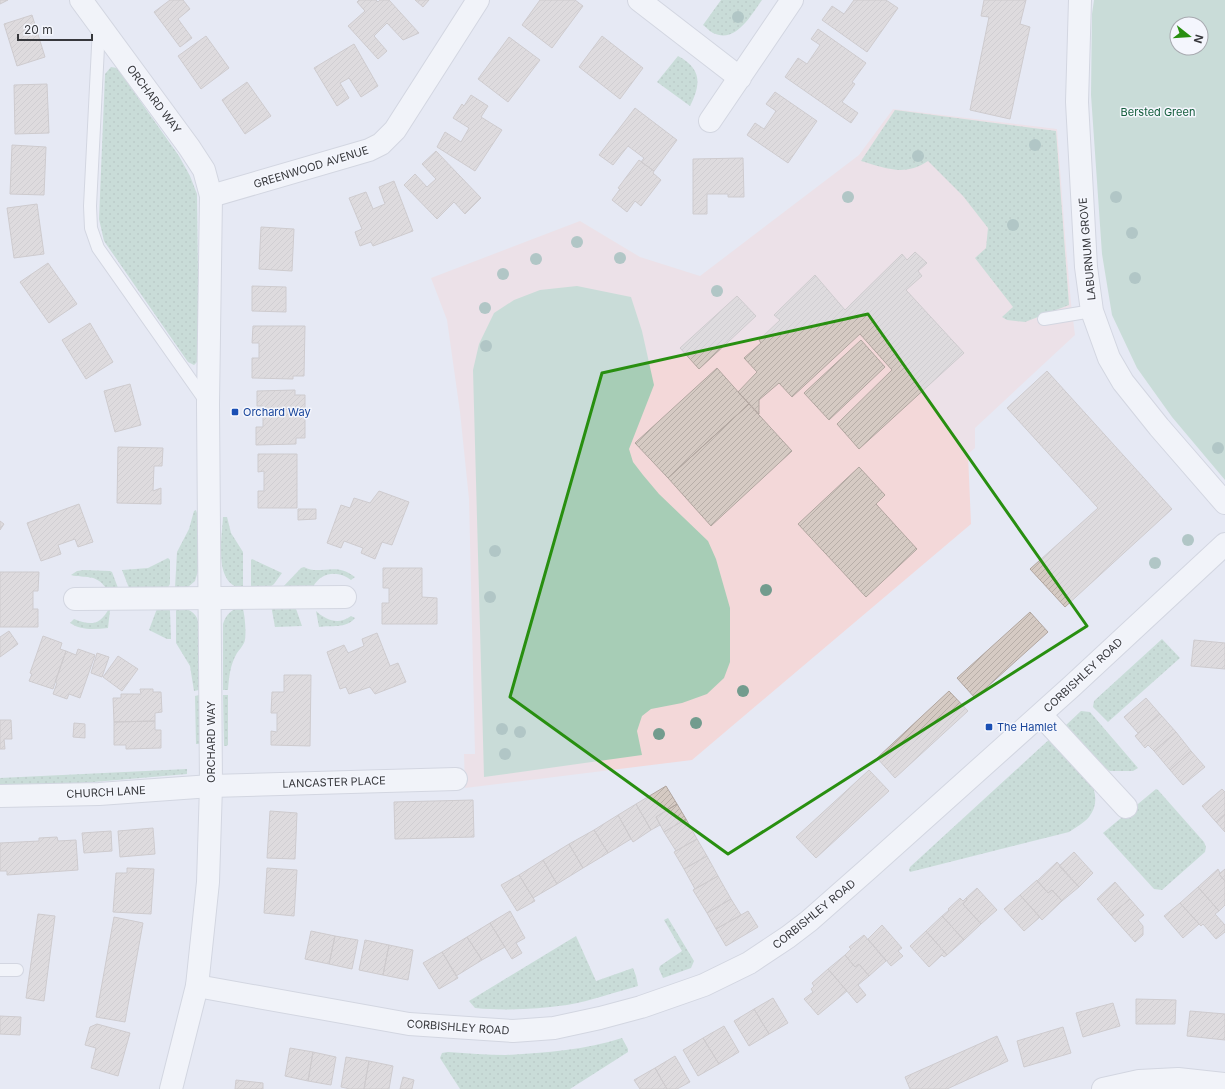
<svg xmlns="http://www.w3.org/2000/svg" width="1225" height="1089" viewBox="0 0 1225 1089" font-family="Inter,sans-serif">
<defs>
<pattern id="grass-dots" width="8" height="8" patternUnits="userSpaceOnUse"><rect width="8" height="8" fill="#a7cdb6"/><path d="M2 2h.1M6 6h.1" fill="none" stroke="#89a795" stroke-width="1.8" stroke-linecap="round"/></pattern>
<pattern id="building-hatch" width="6" height="6" patternUnits="userSpaceOnUse"><rect width="6" height="6" fill="#d5cac3"/><path d="M-1 1l2-2M0 6l6-6M5 7l2-2" fill="none" stroke="#b7aea8"/></pattern>
</defs>
<rect width="100%" height="100%" fill="#e6e9f4"/>
<path fill="#f3d8d9" d="M893,109L1057,129L1065,235L1071,303L1075,335L975,428V448L968,454L971,524L692,760L465,788L464,754H475L469,499L460,412L447,320L431,278L580,221L640,257L700,276L859,155Z"/>
<path fill="url(#grass-dots)" d="M721,0H762C751,15 736,44 713,33C709,31 706,27 703,25Z
M678,56C702,69 701,84 690,106L657,82Z
M111,67L117,68L179,156L190,176L197,194L199,358L197,362L194,365L188,362L104,241L99,219L105,74Z
M895,110L1056,131L1069,305L1025,322L1007,320L1002,317L1013,307L975,258L986,248L988,228L963,196L928,161C904,177 886,168 861,161Z
M196,510L198,516V571L195,581L188,587L175,588L177,552L189,529L194,511Z
M223,517H227L231,533L243,552V588C213,586 222,538 223,517Z
M168,558L170,560V584L167,589L129,588L122,570L148,568Z
M252,559L282,573L274,584L266,590H254L251,586V560Z
M304,567C320,576 335,561 355,577L351,580C338,570 321,572 313,587L280,590L301,568Z
M84,570L110,571L112,572L118,588H106C95,573 86,579 71,575L77,571Z
M271,605L295,606L302,626L275,627Z
M158,606L168,608L170,611L171,639H167L149,630Z
M176,606C185,608 193,610 197,618C201,627 199,678 199,690L194,691L190,666L176,643Z
M242,606C245,613 247,637 244,643C242,647 239,650 237,653C230,665 229,677 228,690H223V624C226,614 232,609 242,606Z
M109,609L110,610L108,628C95,629 82,631 70,623L74,619C82,622 92,626 100,620C104,617 106,613 109,609Z
M316,611C327,621 339,625 351,616L355,618C346,629 331,625 319,627Z
M1162,639L1180,658L1108,722L1093,707L1094,701Z
M199,695V744H196L195,696Z
M223,695H228V745L226,746H224Z
M1081,711L1090,712L1138,768L1133,771H1110L1100,765L1065,726Z
M1053,736C1070,755 1111,789 1089,817C1084,823 1075,828 1069,832L910,872L909,870L910,867Z
M187,769V774C125,779 63,786 0,787V778Z
M1156,789L1158,790L1204,842L1206,847L1205,852L1162,890L1154,889L1103,833Z
M668,918L694,961L691,968L663,978L659,969L660,966L682,951L664,920Z
M576,936L596,981L633,968L636,976L638,986C615,992 591,1001 567,1005C537,1009 505,1011 475,1008L469,1001Z
M622,1038L628,1049V1052L570,1089H460L440,1058L442,1053L448,1052C467,1053 487,1055 506,1055C544,1053 586,1050 622,1038Z"/>
<path fill="#a7cdb6" fill-rule="evenodd" d="M1094,0H1225V480L1172,417L1137,368L1112,315L1102,254L1091,95L1092,14ZM1177,24H1201V48H1177Z
M577,286L631,297L642,331L654,385L629,449L633,462L643,475L659,494L708,541L716,559L730,608V662L724,678L707,694L682,703L651,709L642,716L637,731L642,755L484,777L473,370L479,344L494,313L514,300L540,290Z"/>
<path fill="url(#building-hatch)" stroke="#b1a6a0" d="M0,0H8L0,4Z
M170,0H183L190,9L178,19L192,38L180,47L154,12Z
M359,0H376L378,2L380,0H389L419,33L403,40L387,23L374,36L387,51L378,59L348,26L365,11L357,2Z
M415,0H429L423,7Z
M540,0H575L583,6L552,48L522,25Z
M854,0H886L898,8L867,52L822,20L832,6L844,14Z
M984,0H1026L1020,24L1030,27L1010,119L970,110L989,17L981,16Z
M32,15L45,57L17,66L4,24Z
M818,29L866,63L852,82L855,84L842,102L858,113L851,123L785,77L798,58L807,64L820,45L811,39Z
M206,36L229,68L201,89L178,56Z
M602,36L643,68L620,99L579,67Z
M509,37L540,60L508,102L478,79Z
M354,44L378,86L361,97L349,78L340,83L349,98L337,106L314,68Z
M247,82L271,116L245,134L222,100Z
M47,84L49,133L15,134L14,85Z
M775,92L817,121L788,163L747,135L755,123L764,129L776,111L766,104Z
M471,95L488,106L481,117L502,130L475,171L437,147L445,132L461,142L469,128L453,118L462,104L464,106Z
M635,108L677,140L654,171L641,162L644,158L628,146L613,165L599,155Z
M12,145L46,147L44,195L10,194Z
M436,151L481,198L465,214L454,202L437,219L404,185L415,174L427,187L436,179L422,164Z
M743,158L744,197H728V194H707V214H693V159Z
M639,160L654,171L653,173L661,180L641,206L635,201L627,212L612,200L620,189L618,188Z
M394,181L413,231L373,246L371,242L360,246L355,232L362,229L349,198L366,192L373,209L385,204L379,187Z
M37,204L44,254L14,258L7,208Z
M261,227L294,229L292,271L259,269Z
M915,252L927,263L918,271L922,276L906,290L964,353L859,449L837,424L892,370L860,334L792,397L779,383L759,400V414L738,392L757,372L744,358L761,343L759,340L780,320L774,315L815,275L845,310L902,254L907,260Z
M48,263L77,304L49,323L20,282Z
M252,286L286,287V312L252,311Z
M737,296L756,316L699,369L680,348Z
M90,323L113,362L86,379L62,340Z
M253,326H305L304,376H293V379L252,378V358H259V343H252Z
M861,340L885,367L829,420L804,393Z
M717,368L749,404L668,478L635,443Z
M1047,371L1172,509L1065,607L1030,569L1098,508L1007,408Z
M130,384L141,425L115,432L104,391Z
M295,390V395H305V438H296V444L256,445V427H263V406H257V391Z
M749,404L792,451L711,526L668,478Z
M118,447L163,448L162,466H154L153,491L161,488V504L117,503Z
M258,454H297V508H258V491H264V471L258,472Z
M859,467L885,495L876,504L917,549L866,597L798,524Z
M379,491L409,502L392,545L382,542L375,559L361,553L363,548L344,541L341,548L327,543L341,505L350,508L354,498L370,503Z
M79,504L93,542L78,547L75,539L58,545L61,554L41,561L27,523Z
M298,509H316V519L298,520Z
M0,521L4,524L0,530Z
M383,568H422V597L437,598V624H382V603H389V588H383Z
M0,572H39L38,591H33V609H38V627H0Z
M1030,612L1048,632L975,698L957,678Z
M9,631L18,644L0,657V637Z
M377,633L390,666L398,663L406,682L375,694L370,687L349,694L346,687L340,689L327,652L344,645L348,653L364,646L362,639Z
M43,636L62,643L60,649L66,651L53,689L29,681L32,674L30,673Z
M1194,640L1225,643V669L1191,666Z
M78,649L95,655L80,698L69,694L67,699L53,694L57,683L55,682L66,651L76,655Z
M97,653L109,657L102,677L91,673Z
M118,656L138,669L122,691L103,677Z
M284,675H311L310,746L271,745V731L277,732V713H271L272,692H284Z
M140,689H153V692H161L162,712L155,713V721L114,722L113,698H121V694H141Z
M949,691L968,711L895,778L877,758Z
M1146,698L1160,714L1138,733L1124,717Z
M1160,714L1176,732L1154,751L1148,745L1145,748L1135,736Z
M0,720H11L12,739H4L5,749H0Z
M155,721V730H161V748L126,749V745H114V722Z
M74,723L85,724V738L73,737Z
M1176,732L1191,751L1170,770L1154,751Z
M1191,751L1205,767L1183,785L1170,770Z
M869,770L889,791L816,858L796,837Z
M666,786L677,804L656,817L660,825L651,830L636,804Z
M1222,789L1225,792V814L1216,822L1202,806Z
M473,800L474,837L395,839L394,802Z
M636,804L651,830L633,842L618,815Z
M677,804L686,819L664,832L656,817Z
M270,811L297,813L295,859L267,858Z
M1225,814V832L1216,822Z
M618,815L631,839L608,853L594,830Z
M686,819L697,839L676,851L664,832Z
M153,828L155,854L120,857L118,831Z
M594,830L608,853L583,868L569,844Z
M111,831L112,851L84,853L82,833Z
M57,837L58,841L76,840L78,870L7,875V871H0V843L39,841V838Z
M697,839L707,856L684,869L674,852Z
M569,844L583,868L557,884L543,860Z
M1074,852L1093,873L1079,887L1059,866Z
M707,856L718,876L695,889L684,869Z
M543,860L557,884L533,898L519,875Z
M1057,862L1079,887L1062,901L1052,890L1048,893L1037,881Z
M127,868L154,869L151,914L113,912L116,873H127Z
M267,868L297,870L294,916L264,913Z
M1218,869L1220,873L1219,874L1225,881V905L1219,911L1198,887Z
M1225,869V881L1219,874Z
M519,875L535,901L517,911L501,885Z
M718,876L731,899L707,913L693,890Z
M1037,880L1048,893L1052,890L1062,901L1042,920L1020,895Z
M1115,882L1130,899L1111,915L1097,899Z
M1198,887L1219,911L1215,914L1225,925V932L1216,939L1203,924L1201,926L1199,924L1180,903Z
M977,888L997,910L981,924L963,904L967,900L966,898Z
M1020,895L1040,917L1024,931L1004,909Z
M960,898L963,901L966,898L967,900L963,904L981,924L964,940L942,916L949,910L948,909Z
M731,899L741,915L716,929L707,913Z
M1130,899L1144,915L1138,920L1143,926V935L1135,942L1111,915Z
M1180,903L1199,924L1183,938L1164,916Z
M510,911L525,938L516,943L522,953L512,959L490,923Z
M748,911L758,927L726,946L716,929Z
M38,914L55,916L44,1001L26,998Z
M942,916L964,940L947,955L926,931Z
M114,917L143,923L125,1022L96,1017Z
M490,923L505,947L482,960L467,937Z
M882,925L902,948L898,951L903,956L891,966L868,939Z
M311,931L335,936L329,964L305,959Z
M926,931L947,955L944,957L942,955L929,967L910,946Z
M864,935L886,961L869,976L859,964L855,967L845,955L851,949L849,947Z
M335,936L358,940L352,969L329,964Z
M467,937L482,960L456,976L442,952Z
M365,940L389,945L383,975L359,970Z
M389,945L413,950L408,980L383,975Z
M442,952L458,978L439,989L423,963Z
M845,955L855,967L859,964L869,976L858,985L866,995L857,1003L828,969Z
M828,969L847,991L818,1015L804,999L813,992L811,989L814,986L812,983Z
M773,998L788,1023L769,1034L754,1009Z
M1136,999L1176,1000L1175,1024H1136Z
M1113,1003L1120,1026L1083,1037L1076,1013Z
M754,1009L769,1034L749,1046L734,1021Z
M1190,1011L1225,1014V1040L1187,1036Z
M0,1016L21,1017L20,1035L0,1034Z
M97,1024L130,1033L118,1076L91,1068L96,1048L85,1045L90,1027Z
M724,1026L739,1052L719,1064L703,1038Z
M1063,1027L1071,1053L1024,1067L1017,1041Z
M997,1036L1008,1061L947,1089H910L905,1077Z
M703,1038L719,1064L698,1076L683,1050Z
M290,1048L313,1052L308,1081L285,1076Z
M313,1052L336,1057L331,1085L308,1081Z
M675,1056L690,1082L677,1089H667L655,1068Z
M346,1057L369,1061L364,1089H350L341,1087Z
M369,1061L393,1066L389,1089H364Z
M655,1068L667,1089H640L634,1080Z
M403,1077L414,1080L412,1089H400Z
M236,1080L263,1083V1089H235Z"/>
<g fill="none" stroke-linecap="round" stroke-linejoin="round">
<defs>
<path id="lane" d="M99,27L90,206L91,228L98,248L207,403
M1044,319L1092,311
M0,970H17"/>
<path id="street" d="M639,0L740,78
M1080,0L1077,102L1086,267L1092,311L1109,358L1123,382L1159,427L1225,503
M710,121L792,0
M211,196L369,150L381,144L395,130L478,0
M75,599L345,597
M1041,715L1126,807
M0,796L99,794L211,786L456,779
M197,986L409,1024L513,1031L554,1028L600,1018L641,1007L704,985L749,963L788,937L809,921L868,869L1071,687L1225,544
M1103,1089L1139,1081L1178,1079L1225,1084"/>
<path id="secondary" d="M81,0L189,147L204,170L211,196L208,404L211,786L208,882L197,986L171,1089"/>
</defs>
<use href="#lane" stroke="#bcbfca" stroke-width="14"/>
<use href="#street" stroke="#bcbfca" stroke-width="24"/>
<use href="#secondary" stroke="#bcbfca" stroke-width="24"/>
<use href="#lane" stroke="#fff" stroke-width="12"/>
<use href="#street" stroke="#fff" stroke-width="22"/>
<use href="#secondary" stroke="#fff" stroke-width="22"/>
</g>
<g fill="#729c8e">
<circle cx="738" cy="17" r="6"/>
<circle cx="1035" cy="145" r="6"/>
<circle cx="918" cy="156" r="6"/>
<circle cx="848" cy="197" r="6"/>
<circle cx="1116" cy="197" r="6"/>
<circle cx="1013" cy="225" r="6"/>
<circle cx="1132" cy="233" r="6"/>
<circle cx="577" cy="242" r="6"/>
<circle cx="620" cy="258" r="6"/>
<circle cx="536" cy="259" r="6"/>
<circle cx="503" cy="274" r="6"/>
<circle cx="1135" cy="278" r="6"/>
<circle cx="717" cy="291" r="6"/>
<circle cx="485" cy="308" r="6"/>
<circle cx="486" cy="346" r="6"/>
<circle cx="1218" cy="448" r="6"/>
<circle cx="1188" cy="540" r="6"/>
<circle cx="495" cy="551" r="6"/>
<circle cx="1155" cy="563" r="6"/>
<circle cx="766" cy="590" r="6"/>
<circle cx="490" cy="597" r="6"/>
<circle cx="743" cy="691" r="6"/>
<circle cx="696" cy="723" r="6"/>
<circle cx="502" cy="729" r="6"/>
<circle cx="520" cy="732" r="6"/>
<circle cx="659" cy="734" r="6"/>
<circle cx="505" cy="754" r="6"/>
</g>
<path d="M0 0H1225V1089H0ZM868,314L1087,626L728,854L510,697L602,373Z" fill="#e6e9f4" fill-opacity=".55" fill-rule="evenodd"/>
<path fill="none" stroke="#288f10" stroke-width="3" stroke-linejoin="round" d="M868,314L1087,626L728,854L510,697L602,373Z"/>
<g fill="#1a4fb4" stroke="#f4f6fd" stroke-width="1.5">
<rect x="231" y="408" width="8" height="8" rx="2"/>
<rect x="985" y="723" width="8" height="8" rx="2"/>
</g>
<g text-anchor="middle" stroke-width="3" stroke-linejoin="round" paint-order="stroke">
<g font-size="11" fill="#37383c" stroke="#f4f6fd">
<text transform="translate(154 99) rotate(53)" y="4">ORCHARD WAY</text>
<text transform="translate(311 167) rotate(-17)" y="4">GREENWOOD AVENUE</text>
<text transform="translate(1087 249) rotate(-95)" y="4">LABURNUM GROVE</text>
<text transform="translate(1083 675) rotate(-43)" y="4">CORBISHLEY ROAD</text>
<text transform="translate(211 742) rotate(-90)" y="4">ORCHARD WAY</text>
<text transform="translate(334 782) rotate(-2)" y="4">LANCASTER PLACE</text>
<text transform="translate(106 792) rotate(-3)" y="4">CHURCH LANE</text>
<text transform="translate(814 914) rotate(-39)" y="4">CORBISHLEY ROAD</text>
<text transform="translate(458 1027) rotate(4)" y="4">CORBISHLEY ROAD</text>
</g>
<g font-size="11" fill="#135d3b" stroke="#f4f6fd">
<text x="1158" y="116">Bersted Green</text>
</g>
<g font-size="11" fill="#164399" stroke="#f4f6fd" text-anchor="start">
<text x="243" y="416">Orchard Way</text>
<text x="997" y="731">The Hamlet</text>
</g>
</g>
<g transform="translate(1189 36) rotate(107)"><circle r="19" fill="#f4f6fd" stroke="#a8aab0"/>
<path d="M0-3L7 15L0 10L-7 15Z" fill="#288f10"/>
<text y="-6" font-size="11" font-weight="bold" text-anchor="middle" fill="#37383c">N</text>
</g>
<path d="M18 34v6h74v-6" fill="none" stroke="#37383c" stroke-width="2"/>
<text x="24" y="34" font-size="12" fill="#37383c" stroke="#f4f6fd" stroke-width="3" paint-order="stroke">20 m</text>
</svg>
